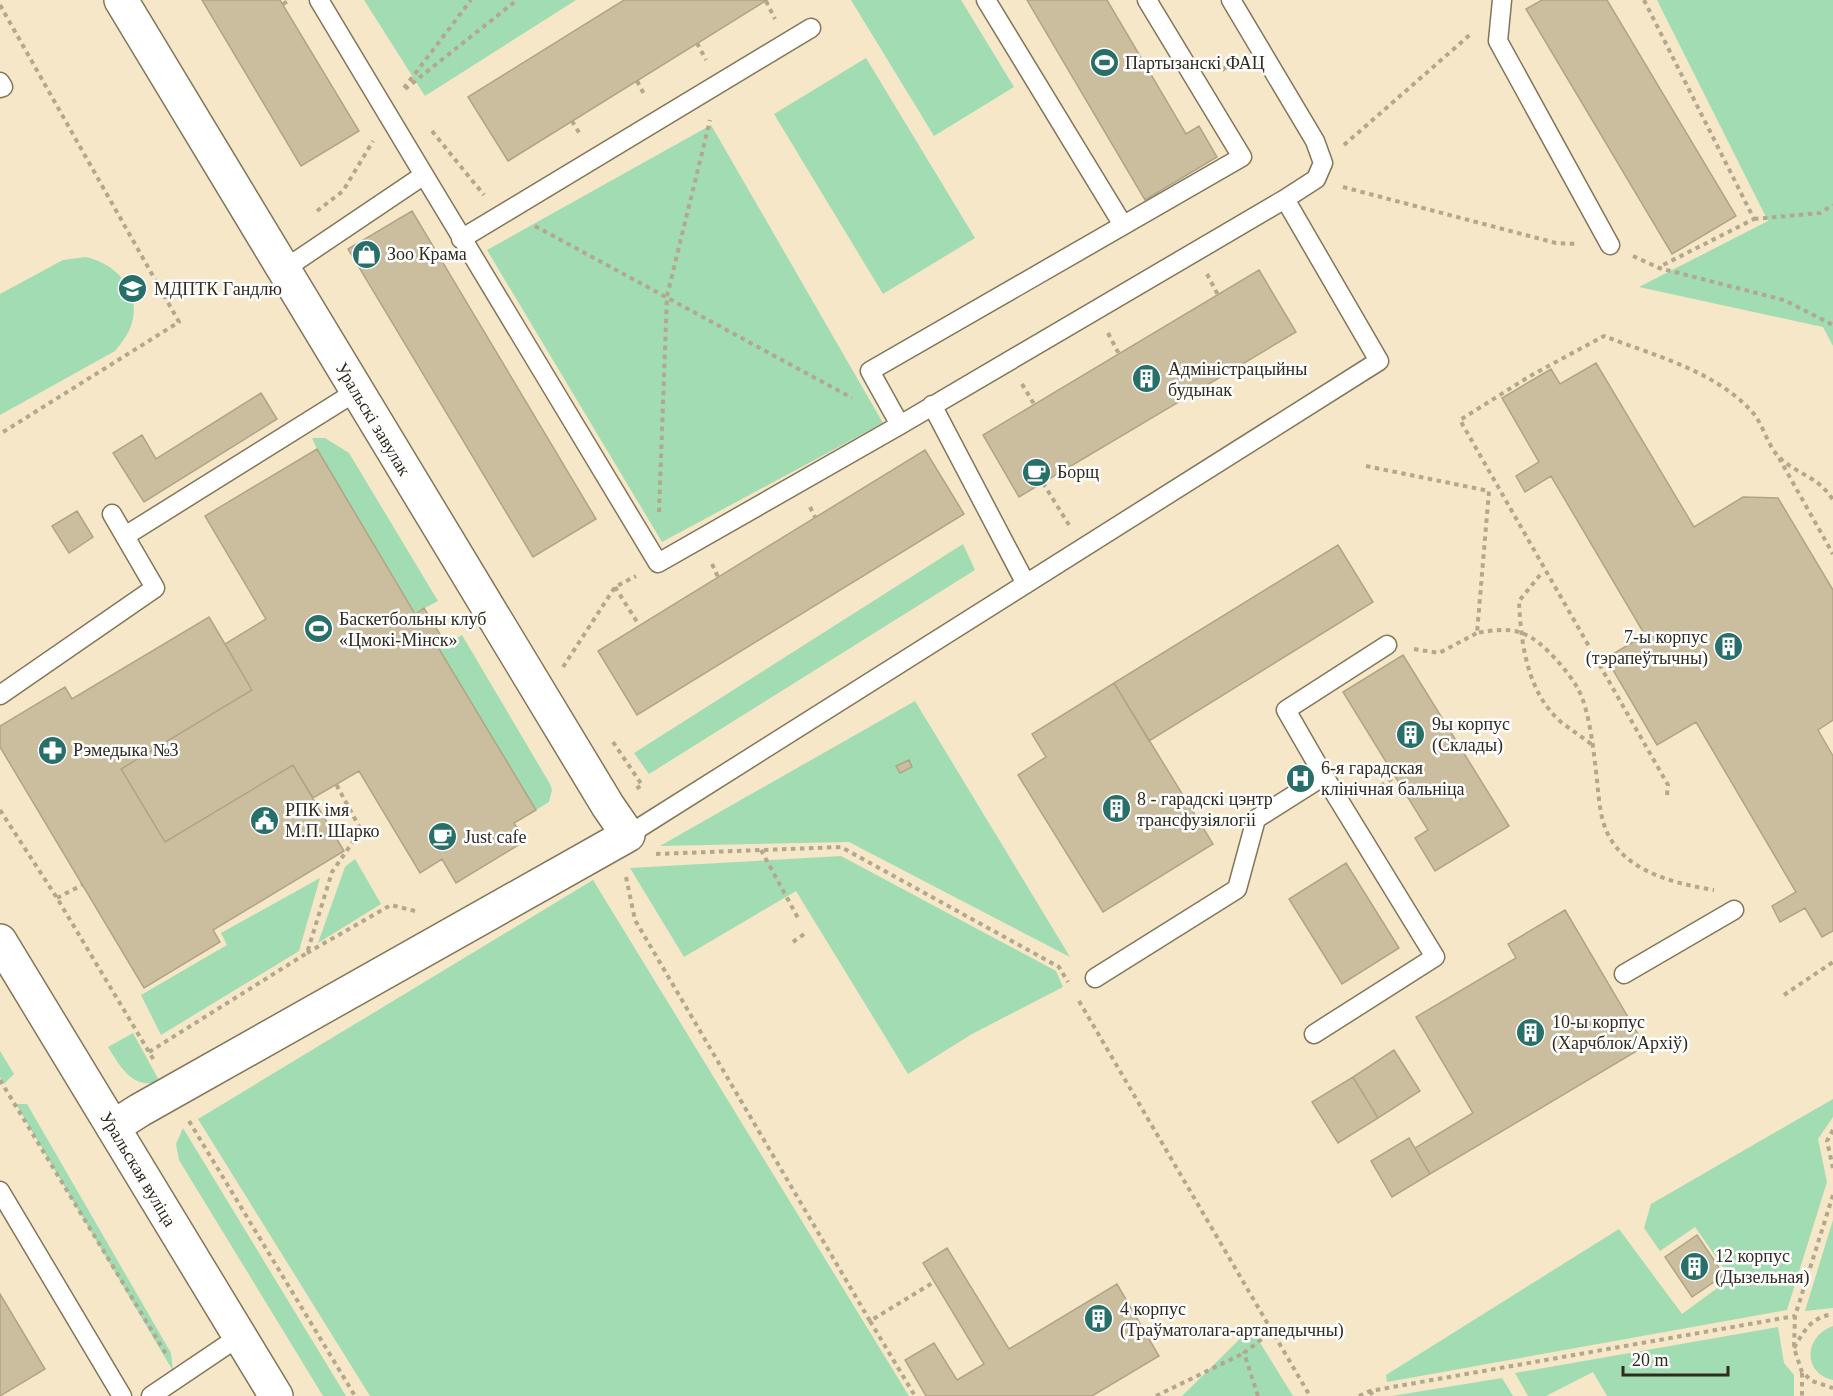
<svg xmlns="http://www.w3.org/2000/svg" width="1833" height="1396" viewBox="0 0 1833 1396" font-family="Georgia,serif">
<rect width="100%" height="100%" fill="#f5e7c7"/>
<path fill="#a2dcb3" d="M364,0H576L425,96Z
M851,0H961L1014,87L934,136Z
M1657,0H1833V346L1823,327L1639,287L1768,221Z
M866,58L975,238L883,294L774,114Z
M711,125L883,423L662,542L487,250Z
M86,257C113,263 139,287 133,318C131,331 123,341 115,351L0,415V294L63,260Z
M312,438H325L349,453L438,601L415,613L317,449Z
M963,544L975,570L649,774L634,753Z
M462,635L550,784L552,790L549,802L536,810L439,649Z
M915,701L1070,957L849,842L660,846Z
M841,856L1056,971L1063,987L972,1034L908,1074L796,891L684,957L630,868Z
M355,859L381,904L318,943L345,867Z
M320,878L299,951L161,1035L141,995L227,945L221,933Z
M593,880L909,1396H370L198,1119Z
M133,1033L160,1082C132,1089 121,1068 108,1047Z
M0,1051L14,1074L4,1084L0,1077Z
M1833,1099V1117L1818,1139L1827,1182L1787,1310L1387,1382L1386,1375L1619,1229L1682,1314L1731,1278L1695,1227L1660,1251L1644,1228L1651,1204Z
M16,1104H27L171,1353L173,1371Z
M183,1128L346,1396H323L179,1160L176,1144Z
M1833,1220V1308L1805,1311Z
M1833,1326V1380C1802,1373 1804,1336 1833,1326Z
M1778,1327L1784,1363L1794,1375V1396H1607L1593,1372L1546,1396H1528L1515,1373Z
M1251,1328L1293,1396H1182Z
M1502,1378L1513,1396H1392Z"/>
<path fill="#cbbe9f" stroke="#b1a486" stroke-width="1.5" d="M202,0H280L359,131L301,166Z
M624,0H767L508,161L468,97Z
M1027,0H1107L1186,134L1199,126L1217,157L1145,200Z
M1542,0H1607L1736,216L1672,254L1526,9Z
M412,211L596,519L533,557L348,249Z
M1259,270L1296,332L1019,497L983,435Z
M1596,363L1694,527L1743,497L1778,498L1833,590V720L1818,730L1833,756V931L1822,937L1805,908L1780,922L1772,906L1796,892L1696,722L1657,745L1606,658L1645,635L1551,476L1525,492L1516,476L1539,462L1502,398L1551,369L1560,384Z
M261,393L277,419L144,502L113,453L142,435L156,459Z
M317,449L415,614L424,608L446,644L439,649L536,810L514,823L525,841L456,883L442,859L420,873L359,771L313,798L293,765L165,842L121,769L252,690L225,644L266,619L205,516Z
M925,450L964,514L637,715L598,651Z
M77,511L93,537L69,553L52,526Z
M1338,545L1373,602L1149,741L1114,683Z
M209,617L252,690L121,769L165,842L293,765L344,851L213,930L220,942L144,988L0,747V726L65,687L72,699Z
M1403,655L1509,826L1435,871L1415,838L1428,830L1343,692Z
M1114,683L1213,844L1103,912L1018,775L1046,757L1032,734Z
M909,760L912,767L900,773L896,766Z
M1346,863L1399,948L1342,984L1289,899Z
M1565,910L1645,1046L1430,1174L1415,1148L1473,1113L1416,1017L1516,958L1508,944Z
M1394,1050L1420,1091L1378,1118L1353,1077Z
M1353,1077L1378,1118L1338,1143L1312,1102Z
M1409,1138L1430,1174L1392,1197L1371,1161Z
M1697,1235L1724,1275L1692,1297L1665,1257Z
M947,1248L1009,1349L1117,1284L1159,1356L1092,1396H926L905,1360L934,1343L957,1380L984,1364L923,1263Z
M0,1294L45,1369L0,1396Z"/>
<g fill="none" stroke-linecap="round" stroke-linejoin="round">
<defs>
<path id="service" d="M319,0L424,175
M986,0L1123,225
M1231,0L1315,141L1323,163L1316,179L1285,199
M1502,0L1498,41L1610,245
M0,82L3,87L0,88
M461,239L811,28
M283,270L424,175L658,563L900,425L1285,199L1379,361L628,835
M932,405L1026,584
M900,425L870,371L1242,157L1147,0
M125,536L357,391
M0,695L155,588L112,514
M1324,776L1286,710L1387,645
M1624,974L1734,910
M1095,978L1237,889L1256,819L1324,776L1435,957L1314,1034
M0,1191L122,1396
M151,1396L240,1336"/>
<path id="minor" d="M113,1127L140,1110L628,835L608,806L121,0"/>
<path id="tertiary" d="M0,941L276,1396"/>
</defs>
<use href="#service" stroke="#83775a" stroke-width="21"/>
<use href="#minor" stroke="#83775a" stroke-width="36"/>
<use href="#tertiary" stroke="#83775a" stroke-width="36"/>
<path stroke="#b3a78e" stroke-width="4" stroke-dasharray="4.5 4.5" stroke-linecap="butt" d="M1644,0L1754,219L1659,267
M766,1L775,19
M283,4L290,0
M0,5L179,322L0,434
M697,43L706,60
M1222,70L1235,61
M637,81L645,96
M404,88L471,0
M405,89L517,0
M572,121L581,136
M432,131L484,195
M1344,145L1472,33
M1343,187L1556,243L1577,244
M317,211L343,191L373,141
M1754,219L1820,213L1833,205
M535,226L852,398
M1633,256L1659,268L1784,300L1833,325
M1207,274L1218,295
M1108,333L1119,354
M1022,384L1034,404
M1779,458L1833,554
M1366,466L1489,491L1477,633C1509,627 1524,628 1548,651C1558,661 1569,674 1577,687C1590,709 1594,755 1597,780C1599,800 1600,821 1610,838C1630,873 1677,884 1714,890
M1043,483L1069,525
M810,507L815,517
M659,512L667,296L710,120
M712,564L718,577
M1540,575L1519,601C1521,644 1527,692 1561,722C1571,730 1581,736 1591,744
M615,587L639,625
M1414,649L1439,653L1477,633
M563,667L615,587L636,576
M613,742L642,785L636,789
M1365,795L1395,777
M1667,795L1668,785L1460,420L1530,376L1604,336C1655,356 1717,371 1754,414C1764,427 1768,447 1780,458C1798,475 1818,476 1833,500
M0,810L57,898L155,1062
M761,850L798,918
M656,854L841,847L1059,967L1068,982
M626,877L635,920L870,1321L934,1282
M57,898L82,885
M793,942L807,932
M307,953L391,905L419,912
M1784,995L1833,962
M1079,1001L1310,1396
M149,1052L307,953L332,872L361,830L336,784
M0,1080L166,1354
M189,1121L355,1396
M1833,1130L1827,1141L1833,1168
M1833,1195L1795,1316L1794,1348L1802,1372L1812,1381L1833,1388
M870,1321L915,1396
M1794,1348C1805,1329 1811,1318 1833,1314
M1802,1373V1396
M1370,1391L1373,1396
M1156,1396L1244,1353
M1258,1396L1244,1353L1272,1331
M1359,1396L1370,1391L1795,1316"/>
<use href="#service" stroke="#fff" stroke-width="18"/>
<use href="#minor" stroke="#fff" stroke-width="33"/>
<use href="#tertiary" stroke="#fff" stroke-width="33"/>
</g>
<defs>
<symbol id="stadium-disc" viewBox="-11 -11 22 22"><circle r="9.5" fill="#277069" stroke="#fff"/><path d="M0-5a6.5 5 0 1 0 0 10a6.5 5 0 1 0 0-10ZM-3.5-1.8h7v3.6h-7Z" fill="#fff"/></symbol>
<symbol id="shop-disc" viewBox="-11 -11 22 22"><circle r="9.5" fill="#277069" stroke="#fff"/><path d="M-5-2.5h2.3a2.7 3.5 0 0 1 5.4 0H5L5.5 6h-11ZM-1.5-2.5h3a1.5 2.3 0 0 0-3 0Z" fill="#fff"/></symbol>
<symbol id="university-disc" viewBox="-11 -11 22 22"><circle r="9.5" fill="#277069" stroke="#fff"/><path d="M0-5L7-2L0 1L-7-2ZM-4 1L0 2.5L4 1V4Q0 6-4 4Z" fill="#fff"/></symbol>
<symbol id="building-disc" viewBox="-11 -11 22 22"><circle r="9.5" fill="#277069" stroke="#fff"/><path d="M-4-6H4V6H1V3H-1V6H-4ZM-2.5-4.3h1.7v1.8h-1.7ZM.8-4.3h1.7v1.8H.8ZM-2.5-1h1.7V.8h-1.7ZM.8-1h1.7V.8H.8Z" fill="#fff"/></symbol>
<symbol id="cafe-disc" viewBox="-11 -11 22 22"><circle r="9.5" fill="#277069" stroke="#fff"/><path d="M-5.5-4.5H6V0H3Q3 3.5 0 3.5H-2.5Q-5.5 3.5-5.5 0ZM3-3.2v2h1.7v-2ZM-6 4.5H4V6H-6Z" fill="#fff"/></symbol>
<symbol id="pharmacy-disc" viewBox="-11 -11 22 22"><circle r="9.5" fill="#277069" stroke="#fff"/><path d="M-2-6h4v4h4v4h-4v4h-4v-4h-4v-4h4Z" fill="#fff"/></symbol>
<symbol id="hospital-disc" viewBox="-11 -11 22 22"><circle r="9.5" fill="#277069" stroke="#fff"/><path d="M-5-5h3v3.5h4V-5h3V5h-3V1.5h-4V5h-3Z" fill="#fff"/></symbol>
<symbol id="civic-disc" viewBox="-11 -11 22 22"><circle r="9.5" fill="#277069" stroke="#fff"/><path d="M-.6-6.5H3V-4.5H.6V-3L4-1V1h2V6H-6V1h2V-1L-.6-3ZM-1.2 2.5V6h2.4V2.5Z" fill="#fff"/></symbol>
</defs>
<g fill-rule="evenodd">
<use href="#stadium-disc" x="1088" y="46" width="33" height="33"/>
<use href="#shop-disc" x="350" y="238" width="33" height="33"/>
<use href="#university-disc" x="116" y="272" width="33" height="33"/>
<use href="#building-disc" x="1130" y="362" width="33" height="33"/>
<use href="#cafe-disc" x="1020" y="456" width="33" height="33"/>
<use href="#stadium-disc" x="302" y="612" width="33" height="33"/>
<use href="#building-disc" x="1712" y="630" width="33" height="33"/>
<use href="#building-disc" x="1394" y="718" width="33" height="33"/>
<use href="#pharmacy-disc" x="36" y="734" width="33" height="33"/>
<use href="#hospital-disc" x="1284" y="762" width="33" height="33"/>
<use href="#building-disc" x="1100" y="792" width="33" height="33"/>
<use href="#civic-disc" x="248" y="804" width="33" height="33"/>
<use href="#cafe-disc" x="426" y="820" width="33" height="33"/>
<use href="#building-disc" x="1514" y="1016" width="33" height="33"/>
<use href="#building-disc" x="1678" y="1250" width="33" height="33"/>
<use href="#building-disc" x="1082" y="1302" width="33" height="33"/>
</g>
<g text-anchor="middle" stroke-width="5" stroke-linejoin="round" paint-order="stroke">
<g font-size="18" fill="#312b1f" stroke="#fff" text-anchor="start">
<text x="1125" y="69">Партызанскі ФАЦ</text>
<text x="387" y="260">Зоо Крама</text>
<text x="154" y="295">МДПТК Гандлю</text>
<text x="1168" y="375">Адміністрацыйны<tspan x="1168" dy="21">будынак</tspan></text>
<text x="1057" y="478">Борщ</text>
<text x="339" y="625">Баскетбольны клуб<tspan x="339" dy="21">«Цмокі-Мінск»</tspan></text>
<text x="1708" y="643" text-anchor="end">7-ы корпус<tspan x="1708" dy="21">(тэрапеўтычны)</tspan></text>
<text x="1432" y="730">9ы корпус<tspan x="1432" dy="21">(Склады)</tspan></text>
<text x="73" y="756">Рэмедыка №3</text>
<text x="1321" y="774">6-я гарадская<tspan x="1321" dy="21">клінічная бальніца</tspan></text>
<text x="1137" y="805">8 - гарадскі цэнтр<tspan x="1137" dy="21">трансфузіялогіі</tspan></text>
<text x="285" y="816">РПК імя<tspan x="285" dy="21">М.П. Шарко</tspan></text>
<text x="464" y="843">Just cafe</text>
<text x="1552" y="1028">10-ы корпус<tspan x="1552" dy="21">(Харчблок/Архіў)</tspan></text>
<text x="1715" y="1262">12 корпус<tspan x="1715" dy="21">(Дызельная)</tspan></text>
<text x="1120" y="1315">4 корпус<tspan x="1120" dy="21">(Траўматолага-артапедычны)</tspan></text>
</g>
<g font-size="18" fill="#312b1f" stroke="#fff">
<text transform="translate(373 419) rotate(59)" y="6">Уральскі завулак</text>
<text transform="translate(138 1169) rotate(59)" y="6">Уральская вуліца</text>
</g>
</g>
<path d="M1623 1366v9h105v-9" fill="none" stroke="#312b1f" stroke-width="3"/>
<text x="1632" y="1366" font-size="18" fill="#312b1f" stroke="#ffffff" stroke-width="4.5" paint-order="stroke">20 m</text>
</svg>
